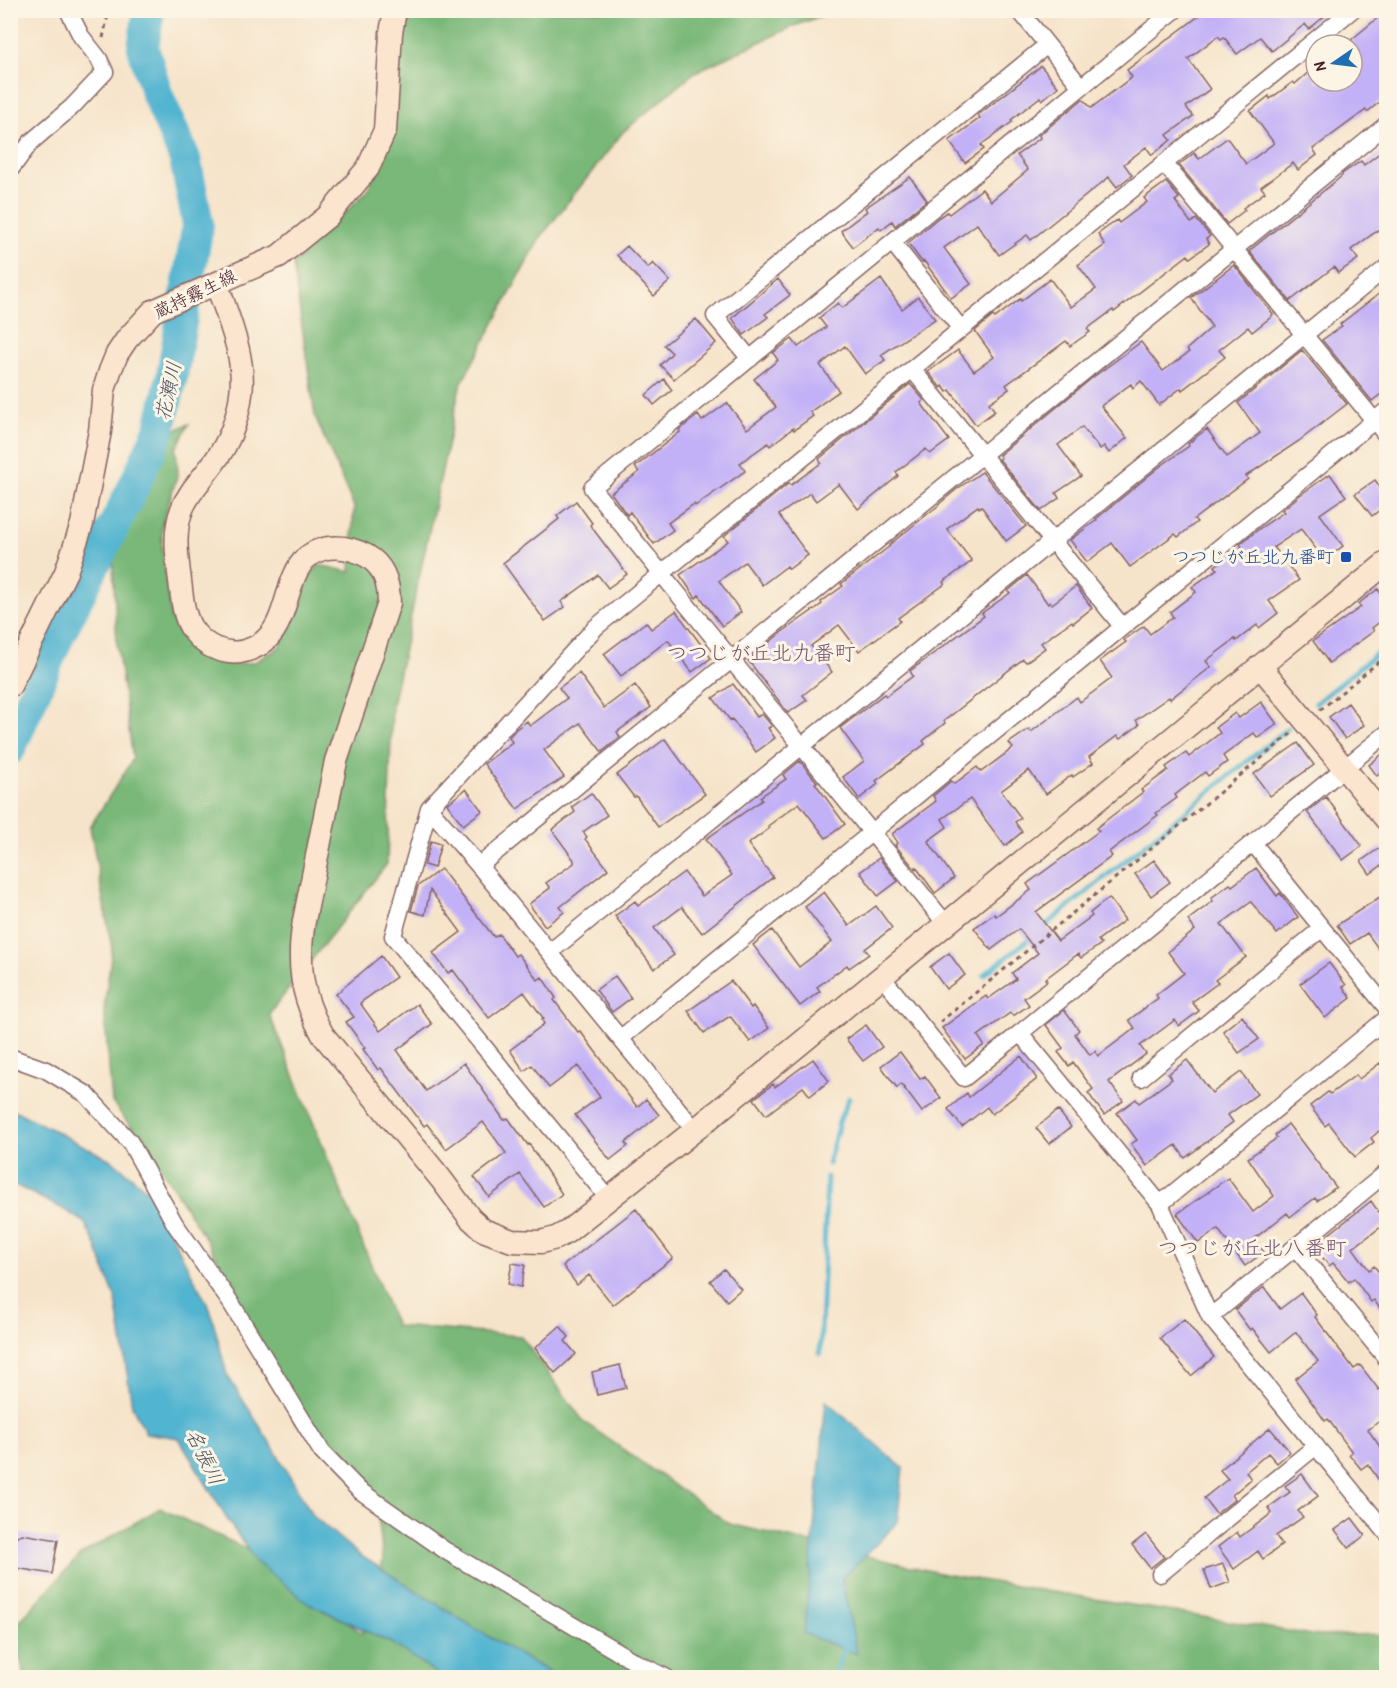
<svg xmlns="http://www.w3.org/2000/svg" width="1397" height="1688" viewBox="0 0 1397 1688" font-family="'Patrick Hand','Klee One',sans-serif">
<rect width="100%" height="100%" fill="#fcf5e5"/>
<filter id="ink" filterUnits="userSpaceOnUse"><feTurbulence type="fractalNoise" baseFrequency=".0167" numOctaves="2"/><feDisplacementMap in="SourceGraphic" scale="12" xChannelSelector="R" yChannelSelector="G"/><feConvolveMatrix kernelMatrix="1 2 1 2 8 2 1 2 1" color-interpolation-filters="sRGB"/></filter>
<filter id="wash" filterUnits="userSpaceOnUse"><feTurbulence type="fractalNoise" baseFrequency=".008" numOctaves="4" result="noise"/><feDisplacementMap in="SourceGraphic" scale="24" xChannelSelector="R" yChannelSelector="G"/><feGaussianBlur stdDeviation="1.35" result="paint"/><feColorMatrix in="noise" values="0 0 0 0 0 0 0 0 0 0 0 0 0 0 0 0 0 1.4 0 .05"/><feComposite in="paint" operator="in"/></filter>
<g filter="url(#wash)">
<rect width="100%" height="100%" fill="#f6e4ca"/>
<path fill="#79b878" stroke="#626c52" stroke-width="1.5" d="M403,11H834L792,27L695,72L623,132L540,238L460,386L392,705L387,864L269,1014L396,1326L521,1336L584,1422L730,1524L944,1574L1318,1636L1386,1634V1677L26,1678L11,1631L80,1555L160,1508L272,1561L361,1633L372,1616L383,1559L379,1524L372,1492L362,1475L295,1422L259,1340L207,1241L151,1153L112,1102L104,1009L112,949L90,827L133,759L117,645L113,564L116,532L126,505L163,435L189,424L176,449L178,473L162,525V547L171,619L195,651L211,660L232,665L255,662L278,648L292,625L305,580L319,565L350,572L354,507L315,416L293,264L368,190L392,128Z"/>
<path fill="#51b4d0" stroke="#4e6a7e" stroke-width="1.5" d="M10,1108L113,1161L148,1191L210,1309L227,1375L274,1449L313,1516L358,1554L481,1632L557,1677H442L393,1644L308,1603L256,1562L227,1519L179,1438L146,1433L132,1406L116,1300L95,1243L84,1222L63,1209L11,1183Z
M826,1401L903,1468L897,1523L842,1579L857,1654L804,1634Z"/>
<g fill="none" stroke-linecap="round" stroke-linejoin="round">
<path stroke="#51b4d0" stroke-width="5" d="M1316,703L1386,646
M1040,930L1288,728
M984,975L1033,936
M828,1164L840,1119L849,1098
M820,1354L827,1177
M832,1678L845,1649"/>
<path stroke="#51b4d0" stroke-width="32" d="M10,749L60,633L133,488L160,428L172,376L198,224L185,159L157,94L143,48L149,10"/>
</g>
<g id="blocks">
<path fill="#c3b1f7" d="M1207,10H1332L1309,29L1305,24L1272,51L1260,37L1237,54L1224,37L1221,39L1218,36L1188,59L1210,89L1186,107L1193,116L1167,135L1171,140L1152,155L1146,147L1124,164L1132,175L1117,187L1109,177L1031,240L1027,235L999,255L977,224L944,248L971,284L951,298L924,261L922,262L908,243L939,217L947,212L949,214L982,189L991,201L1028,170L1017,155L1040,138L1039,135L1083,99L1091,108L1132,77L1127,70Z
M1386,11V97L1367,112L1366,110L1313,149L1317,155L1298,170L1293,163L1261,187L1265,192L1243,208L1245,210L1227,224L1179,165L1194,153L1199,159L1227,138L1246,164L1274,143L1250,111L1269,96L1270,99L1293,82L1295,84L1316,66V81H1352V39Z
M1041,66L1058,87L1042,100L1040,97L1011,120L1012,122L981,145L984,149L965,163L949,141L980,118L978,115Z
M1386,148V224L1351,250L1358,259L1338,273L1334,267L1290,301L1249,251L1342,176V174L1361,161L1364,165Z
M910,177L927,200L895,226L892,221L881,230L879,227L853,247L841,231L867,211L865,208Z
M1166,182L1179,198L1175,201L1191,223L1196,219L1210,236L1206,239L1209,244L1190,258L1188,255L1114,312L1113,310L1087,329L1090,332L1070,346L1066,341L1006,385L1009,389L989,403L995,411L976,425L950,390L947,392L943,386L941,388L928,372L958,350L974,371L994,357L975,331L993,316L995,318L1020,299L1021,301L1050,279L1071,307L1096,289L1078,265L1105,245L1098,234L1117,220L1119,223L1147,202L1144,198Z
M627,246L648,268L653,263L670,281L654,296L617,255Z
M1234,265L1273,314L1271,317L1252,332L1248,327L1219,350L1225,357L1182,390L1181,388L1159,405L1141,381L1133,388L1131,384L1101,406L1127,438L1109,453L1104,446L1100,449L1082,427L1058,445L1081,476L1056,493L1059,498L1041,511L999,459L1001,458L999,455L1092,378L1141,342L1163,371L1189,352L1187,349L1212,327L1191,298Z
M778,279L790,295L765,314L768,317L744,335L732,318Z
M881,279L902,309L918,297L935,319L881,355L885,360L865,374L845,346L820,365L839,391L810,412L813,416L794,430L793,428L770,446L768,443L740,463L745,471L695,506L694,504L668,523L673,530L654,544L630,512L627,515L611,493L639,472L635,467L680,432L679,430L698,415L702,421L727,403L747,429L776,407L754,379L778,360L773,353L792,339L798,347L826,327L819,318L838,303L842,308Z
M1380,293L1386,302V390L1372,401L1322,340L1342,326L1340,324Z
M696,319L716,343L674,379L660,365L672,353L664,345Z
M1302,350L1347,404L1299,441L1246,476L1248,479L1194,519L1197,522L1178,537L1175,534L1130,567L1112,543L1087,562L1070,540L1097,520L1096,519L1158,468L1189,446L1188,444L1196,437L1207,429L1227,457L1260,433L1238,403Z
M664,379L672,390L654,405L646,395Z
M910,384L924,400L921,403L949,440L930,454L926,449L896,472L898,476L858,509L839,484L816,501L810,493L779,515L808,555L789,569L787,566L762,585L745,562L719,581L741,612L722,626L699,595L696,598L680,575L728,541L724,536L789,483L791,485L821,463L819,459Z
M982,472L1026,526L1006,541L981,506L979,508L978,506L947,529L972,561L943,582L945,584L898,618L900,621L859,651L839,625L811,646L832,672L803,695L807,700L788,713L748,660L782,632L822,604L821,602L843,586L841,584L890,546L889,545L939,505V504L957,489Z
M1330,474L1346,496L1320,514L1343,546L1324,560L1301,529L1274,547L1299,580L1269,601L1278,613L1259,628L1257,625L1236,641L1235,639L1206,661L1211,667L1170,699L1169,697L1136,720L1139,725L1120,739L1117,736L1089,757L1093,763L1073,777L1072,775L1046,794L1029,770L1001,791L1021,818L1015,822L1022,832L1005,846L970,799L942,819L947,827L928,841L954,878L935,893L916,867L915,869L895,845L898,843L892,834L936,801L933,796L951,781L954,784L977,767L981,772L1013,748L1009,743L1029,729L1031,732L1077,697L1080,702L1112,678L1100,661L1126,642L1124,640L1144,626L1150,634L1173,617L1170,612L1196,592L1192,587L1217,569L1215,566L1242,547L1240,544L1259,529L1284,512L1282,510L1300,495Z
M1375,480L1386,496V505L1372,516L1355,494Z
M576,501L592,523L590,525L627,574L608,588L598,575L561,602L565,607L545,621L503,563L559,519L557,516Z
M1027,575L1048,604L1050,602L1052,604L1076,586L1092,608L1073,623L1072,621L1041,643L1045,648L1026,662L1023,659L944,721L945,723L923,741L925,744L876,781L878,784L859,799L843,777L864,761L840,728L884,694L886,696L913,676L910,671L984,616L982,613L1010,593L1008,591Z
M1378,589L1386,602V617L1372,628L1374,631L1329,663L1313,641L1361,607L1358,604Z
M676,611L711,658L692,672L668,640L621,676L604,654L646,622L651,629Z
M579,673L604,708L635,685L651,707L617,732L620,737L602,752L580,723L544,750L564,777L517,809L484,764L512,742L509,737L516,729L527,721L530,726L567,698L559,688Z
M733,684L757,717L762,714L772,726L768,728L775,738L756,752L732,719L730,720L713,698Z
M1261,702L1277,724L1258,738L1254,733L1223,756L1227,762L1208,776L1205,772L1175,795L1177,798L1156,813L1158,815L1109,852L1112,856L1036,912L1058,941L1092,916L1090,913L1109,898L1125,920L1098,940L1101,944L1081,958L1078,954L1045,979L1047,981L1024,998L1029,1005L1013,1016L1010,1013L978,1036L984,1045L965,1059L942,1028L986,996L988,999L1016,979L1012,973L1038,953L1019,929L991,950L974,928L994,914L996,916L1031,890L1027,884L1099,831L1096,828L1143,792L1141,790L1168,770L1166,767L1186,753L1189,757L1220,733L1216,727L1235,713L1239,718Z
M1348,703L1364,725L1345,739L1329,717Z
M665,739L705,794L658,827L636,796L634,797L617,775Z
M1298,743L1314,765L1270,796L1254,774Z
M1386,751V768L1377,776L1369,765Z
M800,761L817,782L815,783L845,824L826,838L799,803L768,826L770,828L748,844L773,877L702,933L682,907L654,928L674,955L654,969L615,916L635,901L638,906L684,872L702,896L732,875L706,839L762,800L760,797L786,779L783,775Z
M466,789L482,811L463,825L447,804Z
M591,793L607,815L583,832L587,837L585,839L608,869L560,907L564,912L545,926L529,904L550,888L546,883L574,863V860L552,830L575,812L572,807Z
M1326,797L1362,846L1343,860L1307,812Z
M431,841L441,844L434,868L424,865Z
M1381,847L1386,856V862L1370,874L1361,861Z
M879,858L898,881L878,896L860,872Z
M1154,860L1170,882L1151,896L1135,874Z
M1256,868L1277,896L1280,893L1298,917L1277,934L1251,902L1221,924L1246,957L1215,980L1218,983L1192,1002L1199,1011L1179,1026L1175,1020L1140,1046L1146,1054L1109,1082L1123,1101L1104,1115L1088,1093L1093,1089L1073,1062L1069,1066L1058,1052L1063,1048L1046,1025L1064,1010L1079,1030L1075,1034L1090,1055L1095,1051L1098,1056L1135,1028L1129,1020L1158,998L1156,995L1184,973L1168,952L1195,930L1188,920L1213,901L1211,898L1230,884L1232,886Z
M441,869L494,937L499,934L515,956L518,954L538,980L542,977L556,998L554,1000L578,1032L580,1031L637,1107L646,1099L659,1115L625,1143L628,1146L610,1160L575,1115L600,1097L578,1066L549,1088L532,1065L524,1071L510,1050L544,1024L542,1020L544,1019L524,992L489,1018L453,970L448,973L433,953L461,932L430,890L425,915L411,911L418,886Z
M824,892L849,926L876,906L892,928L865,949L869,954L849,968L847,965L817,987L820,991L800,1006L753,945L772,930L799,967L832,942L805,907Z
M1386,893V959L1367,933L1350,944L1337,925Z
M949,953L965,975L946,989L930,967Z
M381,956L396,977L360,1003L380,1031L417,1004L432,1024L397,1050L426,1091L464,1063L504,1120L508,1118L528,1145L529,1144L562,1194L544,1207L520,1174L489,1197L474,1177L506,1153L483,1122L446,1149L427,1124L424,1126L381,1068L378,1070L363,1049L365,1048L346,1022L354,1017L336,994Z
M1329,963L1346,985L1343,987L1351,998L1325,1018L1300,984Z
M615,976L631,998L612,1012L596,990Z
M731,981L751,1008L753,1006L769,1028L750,1042L730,1016L704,1033L688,1011Z
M1242,1016L1259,1039L1239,1053L1223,1031Z
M866,1025L882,1047L863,1061L846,1039Z
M900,1052L920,1079L925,1076L941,1098L922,1112L901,1084L897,1088L881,1066Z
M1021,1056L1037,1079L992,1114L987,1107L962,1127L948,1109L967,1093L969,1097Z
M813,1059L829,1081L810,1096L803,1087L766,1115L754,1099L773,1084L775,1087Z
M1187,1060L1212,1093L1241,1072L1257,1094L1228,1115L1233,1122L1185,1158L1176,1145L1147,1166L1131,1144L1137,1140L1117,1113L1136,1099L1139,1103L1172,1079L1168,1074Z
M1380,1063L1386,1071V1125L1371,1138L1374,1142L1355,1157L1329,1123L1325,1126L1310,1106L1328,1092L1330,1094L1356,1075L1359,1079Z
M1058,1110L1071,1127L1049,1144L1036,1128Z
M1288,1124L1336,1187L1317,1201L1315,1198L1290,1217L1287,1213L1254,1239L1264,1252L1245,1266L1218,1229L1198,1243L1177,1214L1228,1178L1253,1212L1274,1196L1248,1158L1277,1138L1275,1135Z
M1371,1201L1386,1223L1353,1248L1369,1270L1374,1266L1378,1271L1386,1264V1317L1374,1300L1371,1302L1354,1278L1349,1282L1333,1263L1329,1266L1314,1246Z
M636,1209L673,1258L613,1305L589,1275L577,1285L563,1266Z
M512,1263L525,1265L521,1287L508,1284Z
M724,1269L741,1289L727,1301L710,1281Z
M1264,1287L1280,1309L1301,1293L1317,1315L1315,1317L1354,1369L1360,1365L1379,1390L1386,1384V1416L1368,1430L1386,1455V1491L1368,1464L1361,1469L1349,1454L1352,1452L1328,1419L1325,1421L1295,1379L1318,1361L1296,1332L1271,1352L1252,1328L1250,1330L1235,1310Z
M1184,1319L1214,1357L1191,1376L1160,1338Z
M560,1326L569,1337L565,1341L576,1354L555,1373L535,1348Z
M620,1365L626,1388L597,1395L592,1372Z
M1270,1428L1290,1452L1277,1463L1268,1453L1246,1472L1251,1479L1232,1495L1235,1499L1216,1514L1204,1498L1228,1479L1220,1470Z
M1302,1474L1318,1496L1298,1511L1303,1517L1276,1536L1282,1545L1263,1559L1258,1551L1234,1569L1218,1547L1237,1532L1240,1537L1272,1513L1268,1508L1290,1492L1285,1486Z
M1352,1518L1365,1535L1349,1548L1335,1530Z
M22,1534L58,1540L52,1574L10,1567V1539Z
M1146,1534L1164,1557L1150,1568L1132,1545Z
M1223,1564L1230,1582L1211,1589L1204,1570Z"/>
</g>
</g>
<g filter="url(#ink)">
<use href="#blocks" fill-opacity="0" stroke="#866463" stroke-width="1.5"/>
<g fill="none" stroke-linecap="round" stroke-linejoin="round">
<defs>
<path id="street" d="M1019,10L1081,87
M1164,163L1386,435
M10,170L31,142L72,107L105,72L99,59L81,36L68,10
M893,243L961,329
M750,359L715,316L1047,45
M912,369L1122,626
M1386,734L1020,1033L1160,1204L1210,1317L1386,1532
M429,808L596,627L1352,10
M1253,843L1386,1007
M479,866L1386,125
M946,924L592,488L1175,10
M550,952L1386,268
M882,977L964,1078L1020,1033
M621,1038L1386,411
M10,1057L46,1070L86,1094L130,1142L175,1224L231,1303L322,1452L359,1490L446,1551L635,1662L667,1678
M1141,1078L1321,929
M609,1199L393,936L429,808L479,866L695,1130
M1160,1204L1386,1019
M1295,1247L1386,1358
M1210,1317L1386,1173
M1160,1574L1316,1446"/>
<path id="secondary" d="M217,284C228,319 246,357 241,394C238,418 230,441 215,461C204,477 189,491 182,509C173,533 177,556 180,581C182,596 183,616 192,629C201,642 213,650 229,652C239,654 250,650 259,645C297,622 278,556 328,548C342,546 356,550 367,556C384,566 389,585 389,603L336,761L304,921C297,964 301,997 323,1035L441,1179L470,1218L483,1230L512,1241L541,1242L556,1238L567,1232L695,1130L1386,563
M1260,666L1386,819
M10,686L66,572L82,524L100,431L104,390L110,371L117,354L127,339L153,311L279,256L328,216L368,168L385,130L391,33L395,10"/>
</defs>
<use href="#street" stroke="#866463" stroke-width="19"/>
<use href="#secondary" stroke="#866463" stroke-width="25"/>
<path stroke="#866463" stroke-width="3" stroke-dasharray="4.5 4.5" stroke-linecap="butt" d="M103,38L109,10
M1320,710L1386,656
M940,1022L1292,733"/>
<use href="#street" stroke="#fff" stroke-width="16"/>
<use href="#secondary" stroke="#fce5cf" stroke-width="22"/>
</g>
</g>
<rect fill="#1a4fb4" stroke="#fcf5e5" stroke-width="2" x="1340" y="551" width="12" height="12" rx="3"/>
<g text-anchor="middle" stroke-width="6" stroke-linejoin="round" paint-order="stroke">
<g font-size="18" fill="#4a1f2b" stroke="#fcf5e5">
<text transform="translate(195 294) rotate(-26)" y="6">蔵持霧生線</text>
</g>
<g font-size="18" fill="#164399" stroke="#fcf5e5" text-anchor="end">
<text x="1334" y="563">つつじが丘北九番町</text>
</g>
<g font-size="20" font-style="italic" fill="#4c5365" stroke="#fcf5e5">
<text transform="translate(168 391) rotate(-78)" y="7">花瀬川</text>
<text transform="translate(205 1457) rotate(64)" y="7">名張川</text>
</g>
<g font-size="21" fill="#745272" stroke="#fcf5e5">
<text x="761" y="660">つつじが丘北九番町</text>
<text x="1252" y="1255">つつじが丘北八番町</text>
</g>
</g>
<rect width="1397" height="1688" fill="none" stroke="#fcf5e5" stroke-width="36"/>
<g transform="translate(1334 63) rotate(256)"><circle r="28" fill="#fcf5e5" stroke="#b59f9b" stroke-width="1.5"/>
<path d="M0-4.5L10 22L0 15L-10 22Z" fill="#1f6fb2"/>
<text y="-9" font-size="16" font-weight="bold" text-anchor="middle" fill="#4a1f2b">N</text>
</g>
</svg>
